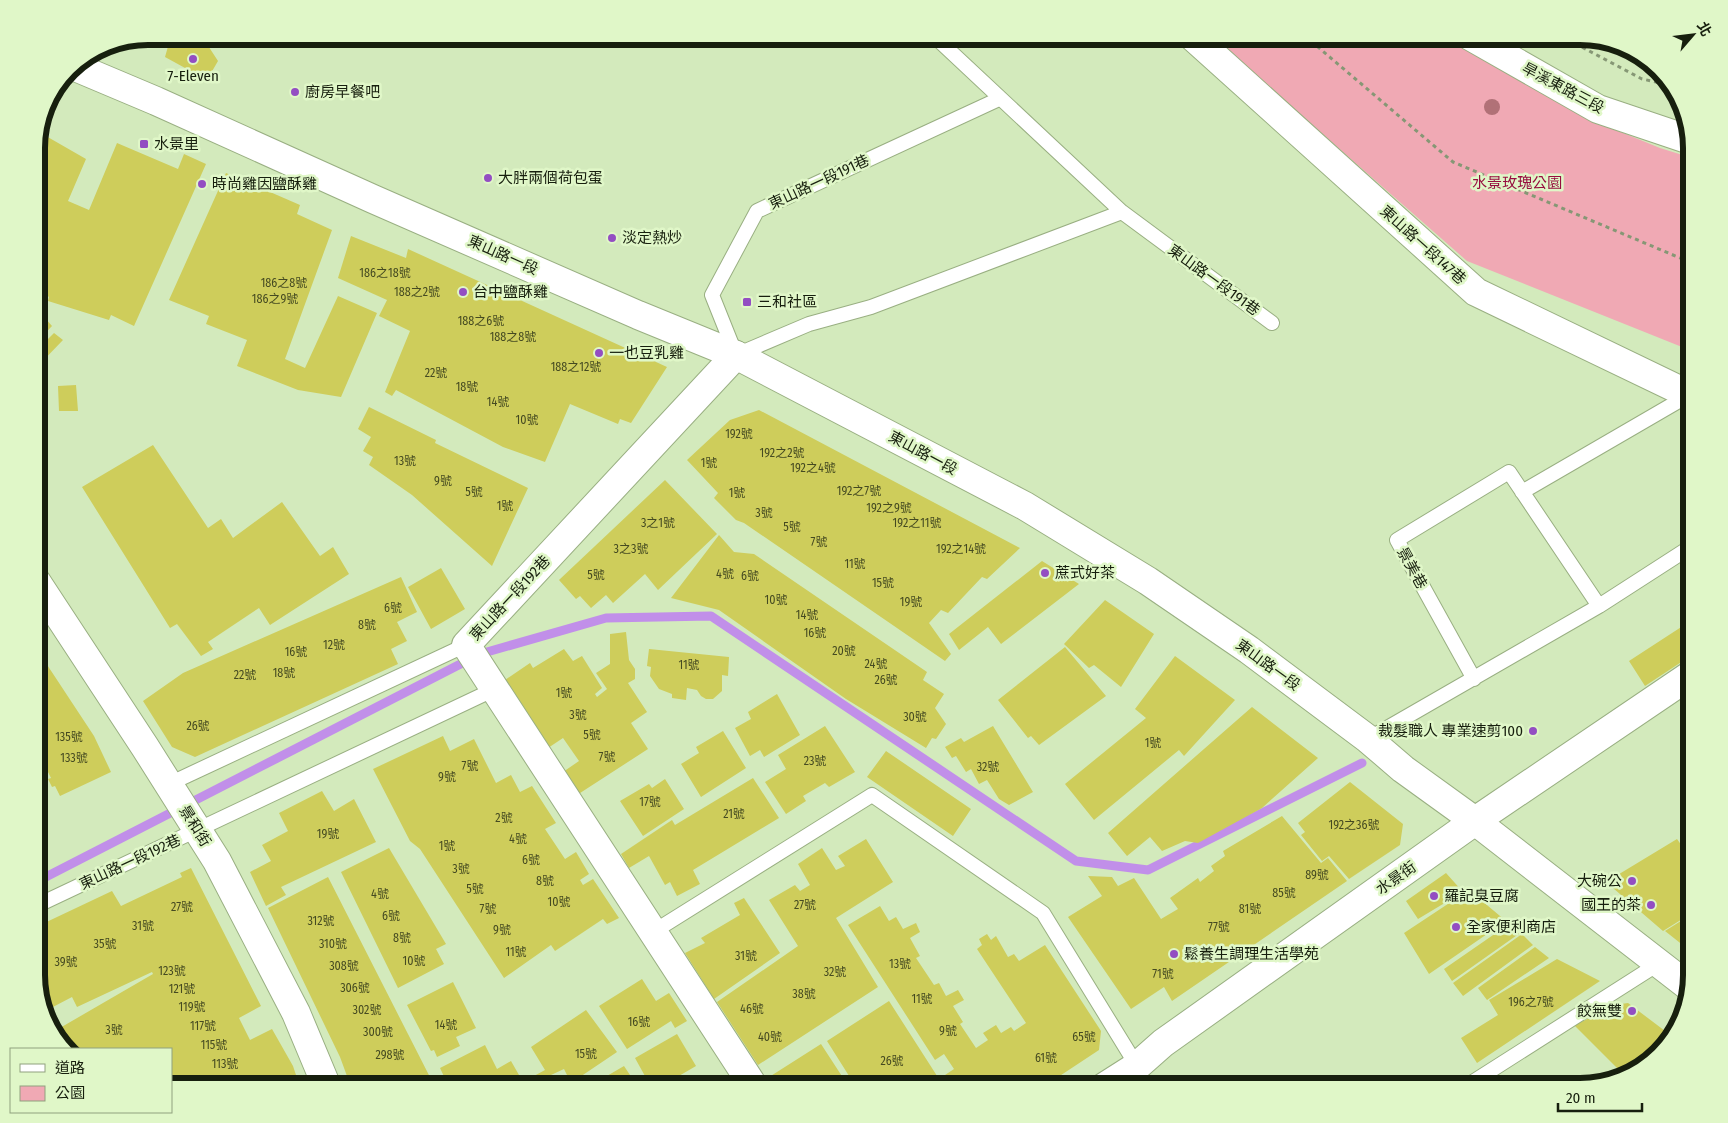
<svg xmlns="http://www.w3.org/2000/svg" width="1728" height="1123" viewBox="0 0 1728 1123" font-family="'Fira Sans Condensed','Noto Sans TC',sans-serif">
<rect width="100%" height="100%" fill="#d3eabc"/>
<path fill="#f0a9b4" d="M1215,36H1449L1484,60L1594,121L1660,148L1692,158V351L1467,261L1230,53Z"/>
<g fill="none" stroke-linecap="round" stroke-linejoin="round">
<path stroke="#c18fe9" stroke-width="9" d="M36,882L480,654L606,618L711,616L1076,861L1148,870L1362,763"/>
</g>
<path fill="#cecd5b" d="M149,36H169L166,45Z
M171,36H209L205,41L218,61L207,80L165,57Z
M39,132L86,159L68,201L89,210L117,143L178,169L184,154L206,164L134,326L111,315L109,320L48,301L49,297L36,287V141Z
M226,173L300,205L297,214L332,230L285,359L305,368L338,296L377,313L341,397L298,390L237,366L247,340L206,324L209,316L169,300Z
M351,236L406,258L408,249L667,367L631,423L620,419L618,424L570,404L545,462L503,447L396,390L392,396L385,392L410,331L379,316L387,300L338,278Z
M45,318L52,326L36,343V326Z
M54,333L63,340L36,368V351Z
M76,385L78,411H59L58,386Z
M369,407L436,440L435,443L528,488L492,566L412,495L369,465L373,457L363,451L371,437L358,429Z
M759,410L1020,548L987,579L982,577L948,613L941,610L929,623L951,654L945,661L744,523L736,520L714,498L718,493L687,460L730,420Z
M153,445L208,528L221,519L233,538L282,502L320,556L333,547L349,574L270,625L259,608L208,642L213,649L201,656L177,624L170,628L82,487Z
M665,480L717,534L658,590L645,574L613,603L606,595L591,608L580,596L576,599L559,580Z
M719,535L734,552L754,554L927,672L923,680L944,694L935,708L946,724L936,739L932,738L926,748L846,699L719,610L671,598Z
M1042,561L1079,584L1001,644L988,627L959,650L949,634Z
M441,568L465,609L431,629L408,587Z
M401,577L417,612L397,622L407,641L391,649L398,664L195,757L172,747L143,701L183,673Z
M1105,600L1154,634L1121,687L1094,665L1089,668L1064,644Z
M1692,620V655L1645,686L1629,661Z
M626,632L629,660L635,669V679L628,683L647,712L631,723L648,749L577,795L563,772L579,761L563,738L548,748L505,680L530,663L533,668L564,649L573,661L582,656L602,688L595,694L597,697L607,689L596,673L610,664V634Z
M1065,647L1106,696L1039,745L1031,736L1028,738L998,700Z
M36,648L94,736L111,772L60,796L55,786L52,787L48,779L51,778L46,768L44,770L36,754Z
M649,649L729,657L728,676L722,675V691L713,699H706L701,696L697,690L687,688L686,700L672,698V694L659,689L650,676L651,667L647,666Z
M1175,656L1235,700L1184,756L1179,750L1094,820L1065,784L1146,718L1135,709Z
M777,694L800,735L764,757L760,750L750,756L735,728L751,719L748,712Z
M1252,707L1318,758L1262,808L1198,843L1185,841L1162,851L1150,837L1127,856L1108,833Z
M825,726L855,772L829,787L825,783L803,796L806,801L786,814L765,782L786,769L778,755Z
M993,726L1033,792L1009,805L999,799L987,780L979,784L971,769L966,772L956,756L952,758L945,747L961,738L964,742Z
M723,731L746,768L701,797L681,764L699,753L696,747Z
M443,736L450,751L474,739L496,783L511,775L520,792L532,786L556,823L545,829L565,859L576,852L589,874L580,880L583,885L593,879L619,918L607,924L603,919L555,951L551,945L504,978L420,849L410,841L373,769Z
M886,751L971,809L953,836L867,777Z
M753,778L779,818L693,870L700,884L677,896L670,882L665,885L649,856L629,868L621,854L672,820L675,825Z
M665,779L684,809L643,836L620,801L649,784L652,788Z
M1350,782L1403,824L1400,845L1349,879L1329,856L1322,861L1301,835L1305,832L1298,823Z
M322,791L334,811L354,799L376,842L281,887L286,895L266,906L250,872L271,861L262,845L288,831L279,813Z
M1282,816L1321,863L1328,858L1347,881L1172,1001L1164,987L1131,1009L1068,917L1102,896L1088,876L1112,877L1118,886L1134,878L1161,919L1178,909L1170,898L1198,878L1200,882L1214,871L1211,866L1225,856L1223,851Z
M866,839L893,882L836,918L878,987L758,1065L717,1002L798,946L769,900L795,885L800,891L810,885L798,864L822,848L836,870L845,866L838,856Z
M1677,839L1692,860V913L1663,931L1606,882Z
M389,848L446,944L436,949L444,964L398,988L341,872Z
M191,868L261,1006L239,1018L250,1040L272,1029L293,1066L300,1087H171V1049H69L53,1032L153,974L152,972L77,1007L72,997L51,1008L36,979V943L45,939L38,926L112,891L121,906L182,877L180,873Z
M1446,873L1463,892L1418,919L1406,901Z
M328,877L435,1087H351L340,1057L268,908Z
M1469,890L1506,921L1429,974L1404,933Z
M744,898L780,953L714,999L685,953L705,943L701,938L740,915L734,903Z
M880,906L889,921L896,917L903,929L916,923L920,932L910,938L920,956L916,958L934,985L939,983L946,996L958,990L964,1000L953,1006L963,1022L960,1024L976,1048L988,1040L983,1033L996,1025L1001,1033L1011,1027L1014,1031L1026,1023L977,949L982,945L979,939L987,934L991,940L996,936L1008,957L1014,954L1019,961L1045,945L1101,1031L1099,1050L1043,1087H856L827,1041L889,1001L939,1079L954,1069L944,1054L935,1060L848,925Z
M1692,914V948L1689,950L1665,931Z
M1509,924L1520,933L1452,981L1444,969Z
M1522,934L1533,945L1463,996L1453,983Z
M1535,947L1549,958L1487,1000L1478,988Z
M1557,959L1600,981L1477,1063L1461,1038L1498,1015L1489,1000Z
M642,979L656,1001L669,993L687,1021L675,1028L671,1021L627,1049L599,1006Z
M453,982L476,1028L456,1037L460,1046L437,1057L434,1050L431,1051L407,1005Z
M1628,1003L1673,1037L1635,1072L1624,1075L1574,1025L1621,1004Z
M586,1010L617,1052L571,1083L564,1069L551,1075L559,1087H449L440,1068L485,1045L497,1069L511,1061L523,1082L545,1070L531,1047Z
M677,1034L696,1066L660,1087H651L635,1058Z
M821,1044L849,1087H772L766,1079Z
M624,1066L638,1087H588Z"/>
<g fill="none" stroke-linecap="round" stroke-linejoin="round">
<defs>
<path id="lane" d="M934,36L1122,212L1272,323
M999,99L757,211L712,295L736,355L809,324L871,307L1122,212
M1522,492L1689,395
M1474,679L1397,540L1509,472L1599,606
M1368,739L1599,606L1692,546
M169,784L466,645
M36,906L495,689
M653,932L872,795L1043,913L1137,1066
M1465,1087L1658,964"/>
<path id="street" d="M1192,36L1476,292L1692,396
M1470,36L1598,109L1690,140
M736,355L466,645L754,1087
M36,581L145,747L217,861L296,1013L327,1087
M1104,1087L1137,1066L1163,1043L1475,821L1692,674"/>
<path id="secondary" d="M73,66L156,101L373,199L638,315L736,355L1025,506L1148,581L1249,650L1368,739L1403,769L1475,821L1688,986"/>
</defs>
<use href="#lane" stroke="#99af82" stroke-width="16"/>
<use href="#street" stroke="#99af82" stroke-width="30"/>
<use href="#secondary" stroke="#99af82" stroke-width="30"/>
<path stroke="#869775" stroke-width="3" stroke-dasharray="4 4" stroke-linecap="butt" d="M1305,36L1453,162L1692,263
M1561,36L1642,79L1670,85"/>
<use href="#lane" stroke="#fff" stroke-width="14"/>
<use href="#street" stroke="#fff" stroke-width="28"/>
<use href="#secondary" stroke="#fff" stroke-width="28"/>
</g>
<circle fill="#b17177" cx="1492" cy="107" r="8"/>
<g fill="#934ec2" stroke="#e0f7c8" stroke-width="2">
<circle cx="193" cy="59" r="5"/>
<circle cx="295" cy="92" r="5"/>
<rect x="139" y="139" width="10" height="10" rx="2.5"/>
<circle cx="488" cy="178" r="5"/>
<circle cx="202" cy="184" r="5"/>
<circle cx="612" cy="238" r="5"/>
<circle cx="463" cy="292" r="5"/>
<rect x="742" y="297" width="10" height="10" rx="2.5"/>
<circle cx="599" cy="353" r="5"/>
<circle cx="1045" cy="573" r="5"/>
<circle cx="1533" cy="731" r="5"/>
<circle cx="1632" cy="881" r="5"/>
<circle cx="1434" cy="896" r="5"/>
<circle cx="1651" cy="905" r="5"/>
<circle cx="1456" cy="927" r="5"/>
<circle cx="1174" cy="954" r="5"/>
<circle cx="1632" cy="1011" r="5"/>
</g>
<g text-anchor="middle" stroke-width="5" stroke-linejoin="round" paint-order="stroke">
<g font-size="12" fill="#454a21">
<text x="385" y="277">186之18號</text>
<text x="284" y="287">186之8號</text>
<text x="417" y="296">188之2號</text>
<text x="275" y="303">186之9號</text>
<text x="481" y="325">188之6號</text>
<text x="513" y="341">188之8號</text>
<text x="576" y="371">188之12號</text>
<text x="436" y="377">22號</text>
<text x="467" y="391">18號</text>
<text x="498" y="406">14號</text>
<text x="527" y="424">10號</text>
<text x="739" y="438">192號</text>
<text x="782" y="457">192之2號</text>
<text x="405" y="465">13號</text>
<text x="709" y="467">1號</text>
<text x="813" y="472">192之4號</text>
<text x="443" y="485">9號</text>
<text x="859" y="495">192之7號</text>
<text x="474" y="496">5號</text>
<text x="737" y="497">1號</text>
<text x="505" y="510">1號</text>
<text x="889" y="512">192之9號</text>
<text x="764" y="517">3號</text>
<text x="658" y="527">3之1號</text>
<text x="917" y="527">192之11號</text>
<text x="792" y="531">5號</text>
<text x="819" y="546">7號</text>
<text x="631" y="553">3之3號</text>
<text x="961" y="553">192之14號</text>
<text x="855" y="568">11號</text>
<text x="725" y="578">4號</text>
<text x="596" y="579">5號</text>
<text x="750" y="580">6號</text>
<text x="883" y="587">15號</text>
<text x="776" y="604">10號</text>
<text x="911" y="606">19號</text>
<text x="393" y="612">6號</text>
<text x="807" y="619">14號</text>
<text x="367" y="629">8號</text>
<text x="815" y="637">16號</text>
<text x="334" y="649">12號</text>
<text x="844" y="655">20號</text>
<text x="296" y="656">16號</text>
<text x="876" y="668">24號</text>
<text x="689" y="669">11號</text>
<text x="284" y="677">18號</text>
<text x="245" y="679">22號</text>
<text x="886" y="684">26號</text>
<text x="564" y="697">1號</text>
<text x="578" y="719">3號</text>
<text x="915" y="721">30號</text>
<text x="198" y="730">26號</text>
<text x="592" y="739">5號</text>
<text x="69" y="741">135號</text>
<text x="1153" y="747">1號</text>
<text x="607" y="761">7號</text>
<text x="74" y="762">133號</text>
<text x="815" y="765">23號</text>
<text x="470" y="770">7號</text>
<text x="988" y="771">32號</text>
<text x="447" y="781">9號</text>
<text x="650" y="806">17號</text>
<text x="734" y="818">21號</text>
<text x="504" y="822">2號</text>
<text x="1354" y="829">192之36號</text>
<text x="328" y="838">19號</text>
<text x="518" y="843">4號</text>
<text x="447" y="850">1號</text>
<text x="531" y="864">6號</text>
<text x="461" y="873">3號</text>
<text x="1317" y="879">89號</text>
<text x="545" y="885">8號</text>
<text x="475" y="893">5號</text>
<text x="1284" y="897">85號</text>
<text x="380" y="898">4號</text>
<text x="559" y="906">10號</text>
<text x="805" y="909">27號</text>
<text x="182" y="911">27號</text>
<text x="488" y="913">7號</text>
<text x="1250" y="913">81號</text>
<text x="391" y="920">6號</text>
<text x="321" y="925">312號</text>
<text x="143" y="930">31號</text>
<text x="1219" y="931">77號</text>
<text x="502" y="934">9號</text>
<text x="402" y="942">8號</text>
<text x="105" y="948">35號</text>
<text x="333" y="948">310號</text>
<text x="516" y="956">11號</text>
<text x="746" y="960">31號</text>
<text x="414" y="965">10號</text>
<text x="66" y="966">39號</text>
<text x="900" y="968">13號</text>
<text x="344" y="970">308號</text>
<text x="172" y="975">123號</text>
<text x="835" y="976">32號</text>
<text x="1163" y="978">71號</text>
<text x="355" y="992">306號</text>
<text x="182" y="993">121號</text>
<text x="804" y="998">38號</text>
<text x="922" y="1003">11號</text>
<text x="1531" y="1006">196之7號</text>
<text x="192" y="1011">119號</text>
<text x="752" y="1013">46號</text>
<text x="367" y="1014">302號</text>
<text x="639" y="1026">16號</text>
<text x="446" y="1029">14號</text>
<text x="203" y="1030">117號</text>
<text x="114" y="1034">3號</text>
<text x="948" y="1035">9號</text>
<text x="378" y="1036">300號</text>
<text x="770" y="1041">40號</text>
<text x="1084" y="1041">65號</text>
<text x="214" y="1049">115號</text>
<text x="586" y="1058">15號</text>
<text x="390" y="1059">298號</text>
<text x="1046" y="1062">61號</text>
<text x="892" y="1065">26號</text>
<text x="225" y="1068">113號</text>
</g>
<g font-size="15" fill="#171f0e" stroke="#e0f7c8" text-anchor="start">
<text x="193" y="81" text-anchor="middle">7-Eleven</text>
<text x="305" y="97">廚房早餐吧</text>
<text x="154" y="149">水景里</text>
<text x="498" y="183">大胖兩個荷包蛋</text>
<text x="212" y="189">時尚雞因鹽酥雞</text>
<text x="622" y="243">淡定熱炒</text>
<text x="473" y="297">台中鹽酥雞</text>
<text x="757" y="307">三和社區</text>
<text x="609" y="358">一也豆乳雞</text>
<text x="1055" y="578">蔗式好茶</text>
<text x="1523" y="736" text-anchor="end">裁髮職人 專業速剪100</text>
<text x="1622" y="886" text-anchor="end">大碗公</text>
<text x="1444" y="901">羅記臭豆腐</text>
<text x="1641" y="910" text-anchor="end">國王的茶</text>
<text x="1466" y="932">全家便利商店</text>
<text x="1184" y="959">鬆養生調理生活學苑</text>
<text x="1622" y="1016" text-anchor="end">餃無雙</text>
</g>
<g font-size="15" fill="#171f0e" stroke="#e0f7c8">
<text transform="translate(1563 88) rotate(28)" y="5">旱溪東路三段</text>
<text transform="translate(819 182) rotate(-25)" y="5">東山路一段191巷</text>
<text transform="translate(1423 245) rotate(42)" y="5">東山路一段147巷</text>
<text transform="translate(503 255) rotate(24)" y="5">東山路一段</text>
<text transform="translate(1214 280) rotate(36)" y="5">東山路一段191巷</text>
<text transform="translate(923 453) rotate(28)" y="5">東山路一段</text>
<text transform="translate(1412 568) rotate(61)" y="5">景美巷</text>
<text transform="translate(510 598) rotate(-47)" y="5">東山路一段192巷</text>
<text transform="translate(1268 665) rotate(36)" y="5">東山路一段</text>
<text transform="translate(195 826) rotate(58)" y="5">景和街</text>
<text transform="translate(130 862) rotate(-25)" y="5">東山路一段192巷</text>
<text transform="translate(1396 878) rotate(-35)" y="5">水景街</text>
</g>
<g font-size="15" fill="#960e3f" stroke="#e0f7c8">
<text x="1517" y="188">水景玫瑰公園</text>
</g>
</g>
<path d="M0 0H1728V1123H0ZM148 45H1580A103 103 0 0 1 1683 148V975A103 103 0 0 1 1580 1078H148A103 103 0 0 1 45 975V148A103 103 0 0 1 148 45Z" fill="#e0f7c8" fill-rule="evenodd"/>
<path fill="none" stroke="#171f0e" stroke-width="6" d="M148 45H1580A103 103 0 0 1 1683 148V975A103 103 0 0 1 1580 1078H148A103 103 0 0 1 45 975V148A103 103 0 0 1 148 45Z"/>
<rect x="10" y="1048" width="162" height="65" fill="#e0f7c8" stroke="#90a17e"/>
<rect x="20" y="1064" width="25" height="8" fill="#ffffff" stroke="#90a17e"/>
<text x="55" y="1073" font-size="15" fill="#171f0e">道路</text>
<rect x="20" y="1086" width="25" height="15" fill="#f0a9b4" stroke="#90a17e"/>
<text x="55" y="1098" font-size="15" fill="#171f0e">公園</text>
<g transform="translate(1693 35) rotate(62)" stroke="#e0f7c8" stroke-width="4" paint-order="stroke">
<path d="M0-4L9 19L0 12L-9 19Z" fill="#171f0e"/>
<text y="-8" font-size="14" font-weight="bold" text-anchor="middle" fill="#171f0e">北</text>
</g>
<path d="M1558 1103v8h84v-8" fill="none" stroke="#171f0e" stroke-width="2.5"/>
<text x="1566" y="1103" font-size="15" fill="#171f0e" stroke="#e0f7c8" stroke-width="4" paint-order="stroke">20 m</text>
</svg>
